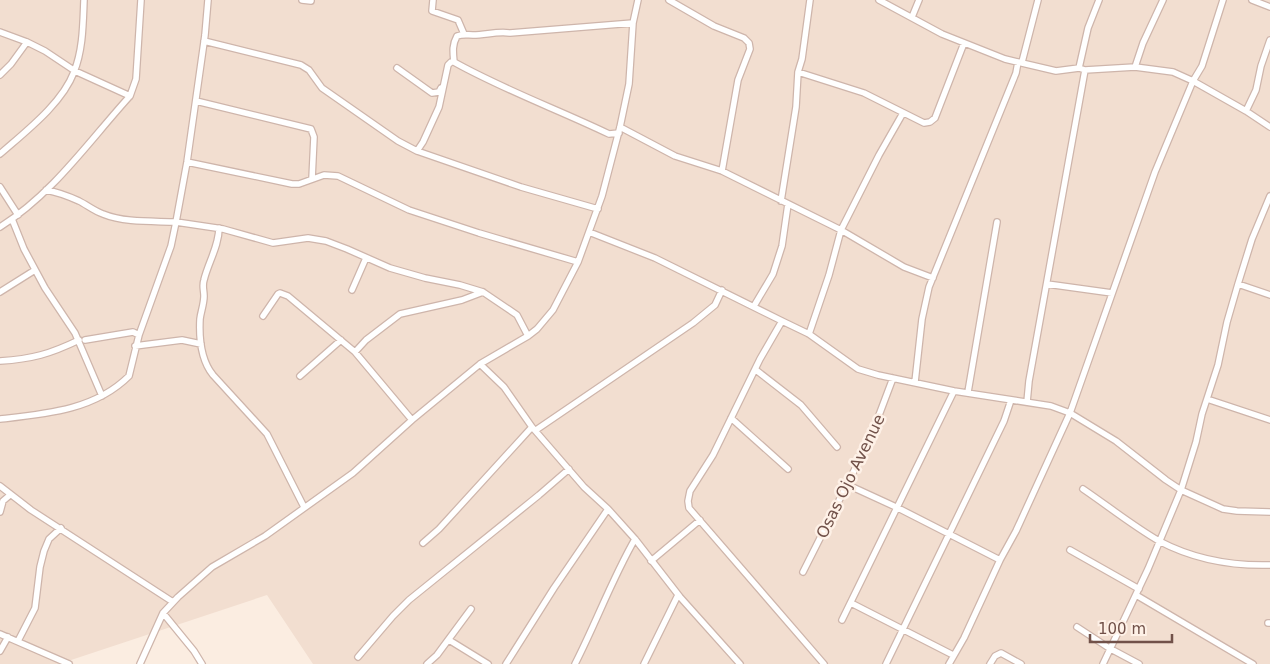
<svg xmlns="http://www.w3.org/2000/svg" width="1270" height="664" viewBox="0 0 1270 664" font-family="'DejaVu Sans',sans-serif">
<rect width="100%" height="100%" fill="#fbede1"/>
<path fill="#f2ded0" d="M0,0H1270V664H313L267,595L59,664H0Z"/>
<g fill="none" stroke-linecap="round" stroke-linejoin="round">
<defs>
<path id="minor" d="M208,0L205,35L187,162L176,222L223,229L273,243L308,238L326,241L347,249L390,268L425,278L460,285L483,292L517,315L528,336
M302,0L311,1
M433,0L432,11L458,20L464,34
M669,0L714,26L744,38L749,43L750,49L738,80L722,171
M879,0L942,34L1005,59L1056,71L1079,68L1085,70L1135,67L1173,72L1193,81L1246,111L1270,127
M1252,0L1270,7
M912,17L919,0
M0,32L27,42L45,51L75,71L130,96
M204,41L301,65L309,70L322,88L398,141L417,151L521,187L598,209
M454,62C453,52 452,45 457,36C463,34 467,35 473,35C486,35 497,31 510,33L633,23
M454,62C504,90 557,109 609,134L619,133
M1022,62L1038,0
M1135,67L1143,43L1163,0
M397,68L432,93L439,92L441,88
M1079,68L1088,28L1099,0
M798,72L864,93L924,123L930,122L935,118L964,43
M0,75L11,64L27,42
M196,101L311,129L314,137L312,179
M1246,111L1256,90L1261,66L1270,40
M620,127L675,156L722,171L841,230L904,267L933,278
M417,151L423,142L439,107L448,65L451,62H454
M0,154C25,132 62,104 74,72C83,50 83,24 84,0
M187,162L292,184H299L324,175L338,176L409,210L479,233L578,262
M0,187L18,215
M781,201L796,107L798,72L802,59L810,0
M12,219L24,249L45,288L75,333L102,396
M0,227C53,194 89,141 130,96L136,79L141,0
M219,228C219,246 208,263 204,280C202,286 204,290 204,296C204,304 201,311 200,319C199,338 201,360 213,375L267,434L304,507
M589,232L655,258L782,321L809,334L858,369L878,375L954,391L1051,406L1070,413L1116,441L1166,480L1181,490L1223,509L1237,511L1270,512
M1047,284L1112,293
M1238,284L1270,295
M352,290L366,258
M0,292L35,270
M754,306L773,274L782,246L788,204
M263,316L278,294L280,293L288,296L355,352L412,420
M782,321L760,359L713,455L690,491L688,501L689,508L824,664
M809,334L829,275L841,230L879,155L903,113
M85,340L133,332L139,335
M135,346L182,340L201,344
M355,352L366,340L400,314L462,300L483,292
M0,361C32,359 50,354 79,340
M480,364L504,387L532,427L584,487L608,509L635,539L680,597L740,664
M756,370L801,405L837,447
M300,376L341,340
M915,382L922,319L929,287L1016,73L1018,62
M968,392L997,222
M1207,399L1270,420
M1027,402L1029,381L1085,70
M731,418L788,469
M0,419C46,414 95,410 129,376L139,335L171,246L176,222C153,221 125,223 103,214C94,211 87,205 79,201C68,196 57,192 46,190
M536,430L693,323L715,305L722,290
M848,485L898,508L1000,560
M0,486L31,510L173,602
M1083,489C1108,506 1133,526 1159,541C1193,559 1232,566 1270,565
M0,512L3,501L10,495
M423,543L439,529L532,427
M1070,550L1139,589
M651,561L700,520
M803,572L870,439L893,378
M1136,595L1253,664
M851,603L953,655
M163,613L194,651L202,664
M842,620L954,391
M1268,623H1270
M1077,627L1109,648L1139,664
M0,634L69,664
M449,640L488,664
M18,641L35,608L40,567L44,551L49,539L61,528
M0,651L8,637
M358,657L393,616L409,600L539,495L569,469
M140,664L163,613L178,597L212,567L265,536L353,473L412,420L480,364L528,336L537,329L553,310L578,262L602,196L620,127L629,84L633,23L638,0
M427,664L437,655L471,609
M506,664L554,588L608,509
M575,664C596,623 612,579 635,539
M644,664L678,595
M886,664L1004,421L1011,400
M949,664L964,638L1000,560L1016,531L1070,413L1155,172L1193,81L1202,66L1223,0
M990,664L995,656L1001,653L1021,664
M1103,664L1148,569L1181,490L1196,442L1202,414L1218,365L1227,322L1238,284L1252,239L1270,196"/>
</defs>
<use href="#minor" stroke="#ceb5ab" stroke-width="8"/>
<use href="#minor" stroke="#fff" stroke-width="5.5"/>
</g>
<g text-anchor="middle" stroke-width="5" stroke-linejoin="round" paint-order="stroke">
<g font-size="16" fill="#715149" stroke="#fef1e7">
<text transform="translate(850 476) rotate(-64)" y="6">Osas Ojo Avenue</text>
</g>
</g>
<path d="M1090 634v8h82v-8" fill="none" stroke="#715149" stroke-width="2.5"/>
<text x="1098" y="634" font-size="15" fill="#715149" stroke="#fef1e7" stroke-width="4" paint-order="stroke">100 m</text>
</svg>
